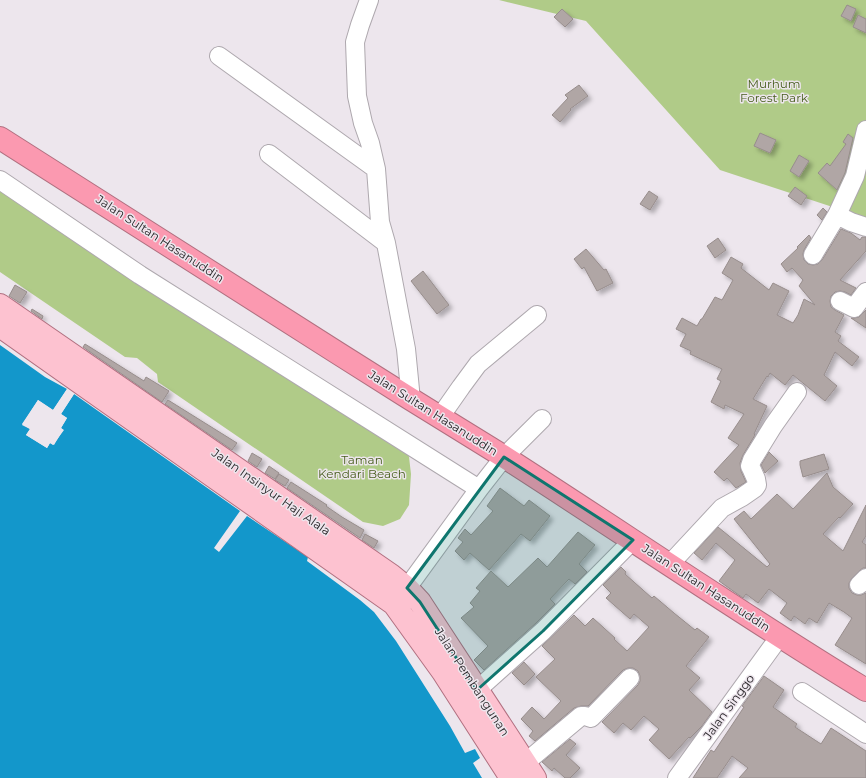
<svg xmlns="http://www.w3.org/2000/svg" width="866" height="778" viewBox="0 0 866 778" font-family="Montserrat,sans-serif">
<defs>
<filter id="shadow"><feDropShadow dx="3.5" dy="3.5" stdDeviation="2" flood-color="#0004"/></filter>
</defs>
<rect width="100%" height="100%" fill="#ede6ed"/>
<path fill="#b0cb88" d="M499,0H866V218L720,170L586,21Z
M0,188L401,438L409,457L411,474L409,505L400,519L383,526L363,522L158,382L157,374L137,358L125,357L0,272Z"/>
<path fill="#1397cb" d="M0,345L45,377L67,389L53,410L38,400L22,425L30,429L26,435L47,448L50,443L54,445L63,430L61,428L67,418L61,414L74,394L240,511L214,548L219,552L247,516L308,557L307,561L360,600L374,612L396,641L450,726L465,753L475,749L480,758L473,763L482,778H0Z"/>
<path fill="#ede6ed" d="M67,389L68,390L54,411L52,412L39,403L25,424L32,429L29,434L46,446L49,441L53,443L61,430L59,429V427L64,419L59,415V413L72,393L74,394L61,414L67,418L61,428L64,430L53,445L50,443L47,448L26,435L30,429L22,424L38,400L53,410Z"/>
<path fill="#b0a6a5" stroke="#978d8c" filter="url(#shadow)" d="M847,5L856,9L851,21L841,16Z
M562,9L573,19L565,27L554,17Z
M858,15L866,19V33L853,27Z
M579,85L588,96L570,109L571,110L560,122L552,115L568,98L565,95Z
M760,133L776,140L770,153L754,146Z
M848,134L853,138L845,173L837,190L818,173L827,163L830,166L846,144L843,142Z
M799,155L809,161L799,177L790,171Z
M795,187L807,196L801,205L788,196Z
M649,191L658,197L650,210L640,204Z
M823,208L827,212L822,220L817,215Z
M841,229L851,233L860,240L862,237H866V251L840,280L856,288L851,295L845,292L840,291L835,292L831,296L830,301L831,307L835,310L844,315L835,332L841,336L838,341L859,357L852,366L835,352L824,375L837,386L825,401L793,375L785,385L770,373L768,377L767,376L753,399L767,406L754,434L755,435L743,455L740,463L741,471L746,482L736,488L727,478L724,481L714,472L739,445L728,438L744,414L725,405L724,409L711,402L721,381L717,379L722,369L690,354L691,351L680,346L686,334L676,329L682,318L697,326L701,319H702L715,297L722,300L733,280L722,273L731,257L743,264L741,268L769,290L773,283L789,291L777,315L793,323L798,315L804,299L815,305L799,286L803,280L792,268L787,272L781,264L798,248L797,247L809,235L811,238L804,250L803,254L804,260L808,264L813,265L818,264L822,260Z
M718,238L726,250L715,258L707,246Z
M586,249L604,270L606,269L613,283L597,291L584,267L582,269L574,259Z
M423,271L449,305L437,314L411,281Z
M15,285L27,292L20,303L9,296Z
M32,309L43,316L42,319L31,311Z
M866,310V328L851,318H854L859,317Z
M85,344L144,381L146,377L169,391L162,402L83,347Z
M168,400L237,443L232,450L165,404Z
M769,452L778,461L765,473L761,465Z
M252,453L262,459L257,467L248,461Z
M824,454L829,469L803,477L800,465V461Z
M269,466L279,473L275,479L265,473Z
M827,473L833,487L853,504L840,518L839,517L823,534L843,551L866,505V536L862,542L866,545V568H863L859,571L852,578L849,583V588L852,593L857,595H861L866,593V664L835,645L852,618L844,612L829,603L817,623L809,618L805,624L794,616L791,621L780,613L787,603L769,589L758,603L746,594L743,598L719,581L735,560L716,543L702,560L694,553L718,527L767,567L770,564L734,519L744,511L751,519L777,494L793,509Z
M279,474L289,480L285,486L275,480Z
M291,482L327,505L326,506L342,517L364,530L360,538L287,488Z
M500,488L524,506L529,500L550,516L530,541L521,534L489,570L470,553L464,560L455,551L463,542L458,538L465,529L471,535L493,511L487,506Z
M578,532L595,545L579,564L587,572L575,584L569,579L550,599L555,604L536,623L484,670L474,660L488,646L461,618L474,607L470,603L480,591L476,588L491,571L508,587L538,558L547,567Z
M365,534L378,541L374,548L362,540Z
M621,567L626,572L625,574L652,598L654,596L674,613L695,630L697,628L709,637L686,666L700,678L689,690L712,712L702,726L690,738L689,737L669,759L649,740L659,729L644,716L631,730L623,723L614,733L602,722L638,685L640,681V676L638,671L633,668H628L623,670L588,706H581L574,708L535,741L529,736L533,731L521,719L532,707L544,719L561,701L536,677L555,659L542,646L574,615L585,626L593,618L615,638L614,639L627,651L649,627L634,614L630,619L606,598L611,593L603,585Z
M524,662L535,674L524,685L512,673Z
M764,676L784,690L773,707L797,724L795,727L821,744L831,728L866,751V778H739L748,768L732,756L717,778H693L711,750L714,752L744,707L742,706Z
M570,739L576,744L566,755L580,768L570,778H565L554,768L552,771L542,762Z"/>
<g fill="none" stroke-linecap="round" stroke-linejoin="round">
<defs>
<path id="minor" d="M369,0L360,25L355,42L357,96L363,123L370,143L376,169L380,222L386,243L406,349L411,400
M219,56L376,169
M269,154L386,243
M0,180L140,275L479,489
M837,215L851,222L866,227
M813,255L837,215L855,176L866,130
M840,301L854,308L866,292
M440,417L461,387L478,364L537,315
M669,565L722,508L742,497L755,488L757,485L756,479L752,470L750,466L752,460L773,426L797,392
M859,585L866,578
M399,598L407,588L479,489L504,457L542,419
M477,690L543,631L633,540
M802,692L866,734
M525,763L581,716H585L591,718L593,716L630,678
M677,778L780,636"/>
<path id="major" d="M0,305L391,575L407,588L420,602L535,778
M0,326L394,604L443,672L511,778"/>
<path id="highway" d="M0,138C136,224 272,312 409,398C441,418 474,438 506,458C626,535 744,616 866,690"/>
</defs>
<use href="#minor" stroke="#aea8ae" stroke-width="20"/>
<use href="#major" stroke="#b17080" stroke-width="24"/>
<use href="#highway" stroke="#b17080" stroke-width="24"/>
<use href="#minor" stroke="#fff" stroke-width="18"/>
<use href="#major" stroke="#fdc2d0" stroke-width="22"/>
<use href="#highway" stroke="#fb99b0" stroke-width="22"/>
</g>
<path fill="#0f766e" fill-opacity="0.2" stroke="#0f766e" stroke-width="3" stroke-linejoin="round" d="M504,457L633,540L543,631L477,690L420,602L407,588Z"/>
<g text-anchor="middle" stroke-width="3" stroke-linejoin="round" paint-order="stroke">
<g font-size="12" fill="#475e1d" stroke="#ede6ed">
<text x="774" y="88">Murhum<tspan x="774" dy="14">Forest Park</tspan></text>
<text x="362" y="464">Taman<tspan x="362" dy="14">Kendari Beach</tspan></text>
</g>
<g font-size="12" fill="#272427" stroke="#ede6ed">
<text transform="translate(160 239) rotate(33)" y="4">Jalan Sultan Hasanuddin</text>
<text transform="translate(433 413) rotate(32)" y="4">Jalan Sultan Hasanuddin</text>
<text transform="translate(271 492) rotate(35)" y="4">Jalan Insinyur Haji Alala</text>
<text transform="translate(706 588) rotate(33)" y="4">Jalan Sultan Hasanuddin</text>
<text transform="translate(472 682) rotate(57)" y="4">Jalan Pembangunan</text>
<text transform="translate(729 707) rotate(-54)" y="4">Jalan Singgo</text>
</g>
</g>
</svg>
